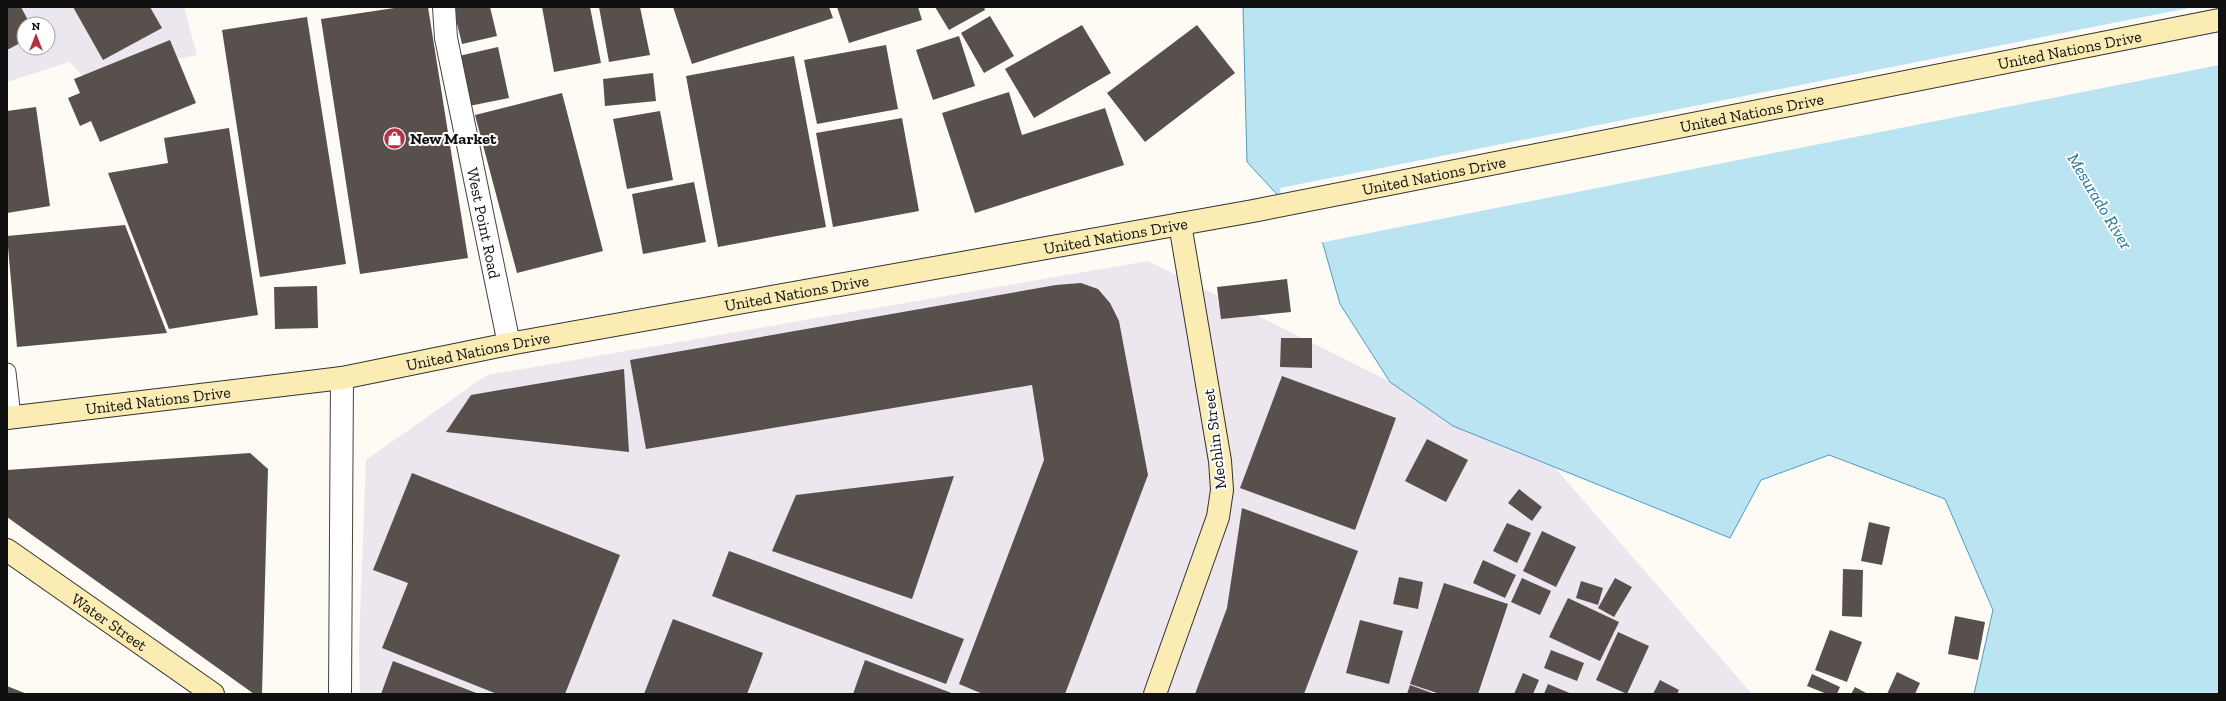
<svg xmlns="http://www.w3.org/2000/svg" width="2226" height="701" viewBox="0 0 2226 701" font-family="'Zilla Slab',serif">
<rect width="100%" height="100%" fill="#fefbf4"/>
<path fill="#ece6ee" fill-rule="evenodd" d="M7,7H184L197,55L85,78L69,62L7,82ZM24,24H48V48H24Z
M1148,261L1549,461L1752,694H360L359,644L366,460L487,375Z"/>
<path fill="#bbe4f3" stroke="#469fc7" d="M1243,7H2219V694H1974L1993,610L1945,499L1829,455L1761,480L1730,538L1453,426L1390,382L1340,304L1323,244L1247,162Z"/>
<path fill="#fefbf4" d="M2194,7H2219V65L1319,243L1283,204L1280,188Z"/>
<path fill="#58504d" d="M7,7H21L30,24H24V41L7,50Z
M73,7H150L162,28L103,60Z
M401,7H428L468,258L360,274L321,19Z
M453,7H490L497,36L462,44Z
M542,7H590L601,63L554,72Z
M599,7H640L650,55L609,62Z
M673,7H829L833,18L692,64Z
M837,7H918L922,20L849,43Z
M935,7H984L985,10L949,30Z
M990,16L1014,56L984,73L961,33Z
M307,17L346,264L260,277L222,30Z
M1082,25L1111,73L1034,118L1005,69Z
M1197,25L1235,73L1145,142L1107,93Z
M959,36L975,86L933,100L916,50Z
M170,40L196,103L100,142L91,121L80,126L68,98L80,93L74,79Z
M886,45L898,109L817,124L804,60Z
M498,47L509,98L469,106L459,56Z
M794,56L826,227L718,247L686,76Z
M653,73L656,101L605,106L603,79Z
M1009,92L1022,135L1105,108L1124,165L975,213L942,113Z
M562,93L603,251L517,273L475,115Z
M36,107L50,206L7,213V111Z
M660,111L673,180L627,189L613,119Z
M902,118L919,211L833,227L816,133Z
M229,128L258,315L169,329L108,173L168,163L164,138Z
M694,182L706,242L643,254L632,194Z
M125,225L167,333L17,347L7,236Z
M1287,279L1291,312L1221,319L1217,287Z
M1081,283L1098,289L1110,303L1119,321L1148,475L1065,694H983L959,684L1044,460L1032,385L646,449L630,360L1056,285Z
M317,286L318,328L275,329L274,287Z
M1281,338H1312V368L1280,367Z
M624,369L629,452L446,432L471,395Z
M1282,376L1396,418L1355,530L1240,488Z
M1427,439L1468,460L1446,502L1405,481Z
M250,453L268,469L262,694H254L7,517V470Z
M412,473L620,555L565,694H497L382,648L408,583L373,570Z
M954,476L912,599L772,551L796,495Z
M1519,489L1542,507L1532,521L1508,503Z
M1242,508L1358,551L1304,694H1195L1227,608Z
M1869,522L1890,527L1882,565L1861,561Z
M1507,523L1531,533L1517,563L1493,551Z
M1542,531L1576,547L1556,587L1523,571Z
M729,551L964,639L946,684L712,596Z
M1483,560L1516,575L1505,598L1473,583Z
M1843,569L1863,570L1862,617L1842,616Z
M1399,577L1423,582L1418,609L1393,604Z
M1522,578L1551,591L1540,615L1511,602Z
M1615,578L1632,587L1614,617L1598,608Z
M1581,581L1603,588L1598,605L1576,598Z
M1444,583L1508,604L1478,694H1440L1410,684Z
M1568,598L1619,622L1600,661L1549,637Z
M1955,616L1985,622L1978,660L1948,654Z
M673,619L763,653L747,694H644Z
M1360,620L1403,631L1389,684L1346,673Z
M1830,630L1862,642L1847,682L1815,670Z
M1618,632L1649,646L1627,694L1596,680Z
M1551,650L1584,663L1577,681L1544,668Z
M865,660L954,694H853Z
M393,661L479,694H381Z
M1897,672L1920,683L1915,694H1887Z
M1523,673L1539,680L1533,694H1514Z
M1812,674L1840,687L1837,694H1827L1807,686Z
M1660,680L1679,690L1677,694H1653Z
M1548,684L1572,694H1544Z
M1410,685L1435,694H1407Z
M7,686L27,694H7Z
M1855,687L1868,694H1851Z"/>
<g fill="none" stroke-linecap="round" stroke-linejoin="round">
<defs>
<path id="lane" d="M7,372L12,417"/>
<g id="street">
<path id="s1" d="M444,7L446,38L509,344"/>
<path d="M340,694L342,378"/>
</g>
<g id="secondary">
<path id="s2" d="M7,418L342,378L509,344L1253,211L2219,20"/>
<path id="s3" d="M7,550L213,694"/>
<path d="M1155,694L1218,517L1222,490L1220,461L1180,224"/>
</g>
</defs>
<use href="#lane" stroke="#434343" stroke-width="19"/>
<use href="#street" stroke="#434343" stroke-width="24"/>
<use href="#secondary" stroke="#323232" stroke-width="24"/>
<use href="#lane" stroke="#fff" stroke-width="17"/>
<use href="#street" stroke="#fff" stroke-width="22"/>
<use href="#secondary" stroke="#fbecb3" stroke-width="22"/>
</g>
<defs>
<symbol id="shop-disc" viewBox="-11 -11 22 22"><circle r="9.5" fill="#ba2e42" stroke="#fff"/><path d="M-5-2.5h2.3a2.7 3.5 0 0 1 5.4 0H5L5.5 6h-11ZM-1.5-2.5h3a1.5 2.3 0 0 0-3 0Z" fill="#fff"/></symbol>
</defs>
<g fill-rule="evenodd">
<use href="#shop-disc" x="382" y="126" width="25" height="25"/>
</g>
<g text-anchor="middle" stroke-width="4" stroke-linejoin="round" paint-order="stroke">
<g font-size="16" fill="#101010" stroke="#fff">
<text dy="6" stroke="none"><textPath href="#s2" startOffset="2096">United Nations Drive</textPath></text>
<text dy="6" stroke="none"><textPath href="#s2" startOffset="1772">United Nations Drive</textPath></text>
<text dy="6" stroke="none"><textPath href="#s2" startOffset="1448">United Nations Drive</textPath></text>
<text dy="6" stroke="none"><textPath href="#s1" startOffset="220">West Point Road</textPath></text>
<text dy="6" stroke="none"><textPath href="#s2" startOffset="1124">United Nations Drive</textPath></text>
<text dy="6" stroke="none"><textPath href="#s2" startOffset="800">United Nations Drive</textPath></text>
<text dy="6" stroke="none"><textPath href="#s2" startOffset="476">United Nations Drive</textPath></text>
<text dy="6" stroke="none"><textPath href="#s2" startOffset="152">United Nations Drive</textPath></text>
<text transform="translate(1214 439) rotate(-97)" y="6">Mechlin Street</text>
<text dy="6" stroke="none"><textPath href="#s3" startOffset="125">Water Street</textPath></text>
</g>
<g font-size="16" font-weight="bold" fill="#101010" stroke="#fff" text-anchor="start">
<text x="410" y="144">New Market</text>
</g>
<g font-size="17" font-style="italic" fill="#1e719d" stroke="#fff">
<text transform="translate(2100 201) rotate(59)" y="6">Mesurado River</text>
</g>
</g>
<rect width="2226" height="701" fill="none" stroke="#101010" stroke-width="16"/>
<g transform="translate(36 36)"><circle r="19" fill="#ffffff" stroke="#9f9f9f"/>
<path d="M0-3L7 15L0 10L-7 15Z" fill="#ba2e42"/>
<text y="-6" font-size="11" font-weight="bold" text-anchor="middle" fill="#101010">N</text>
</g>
</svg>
